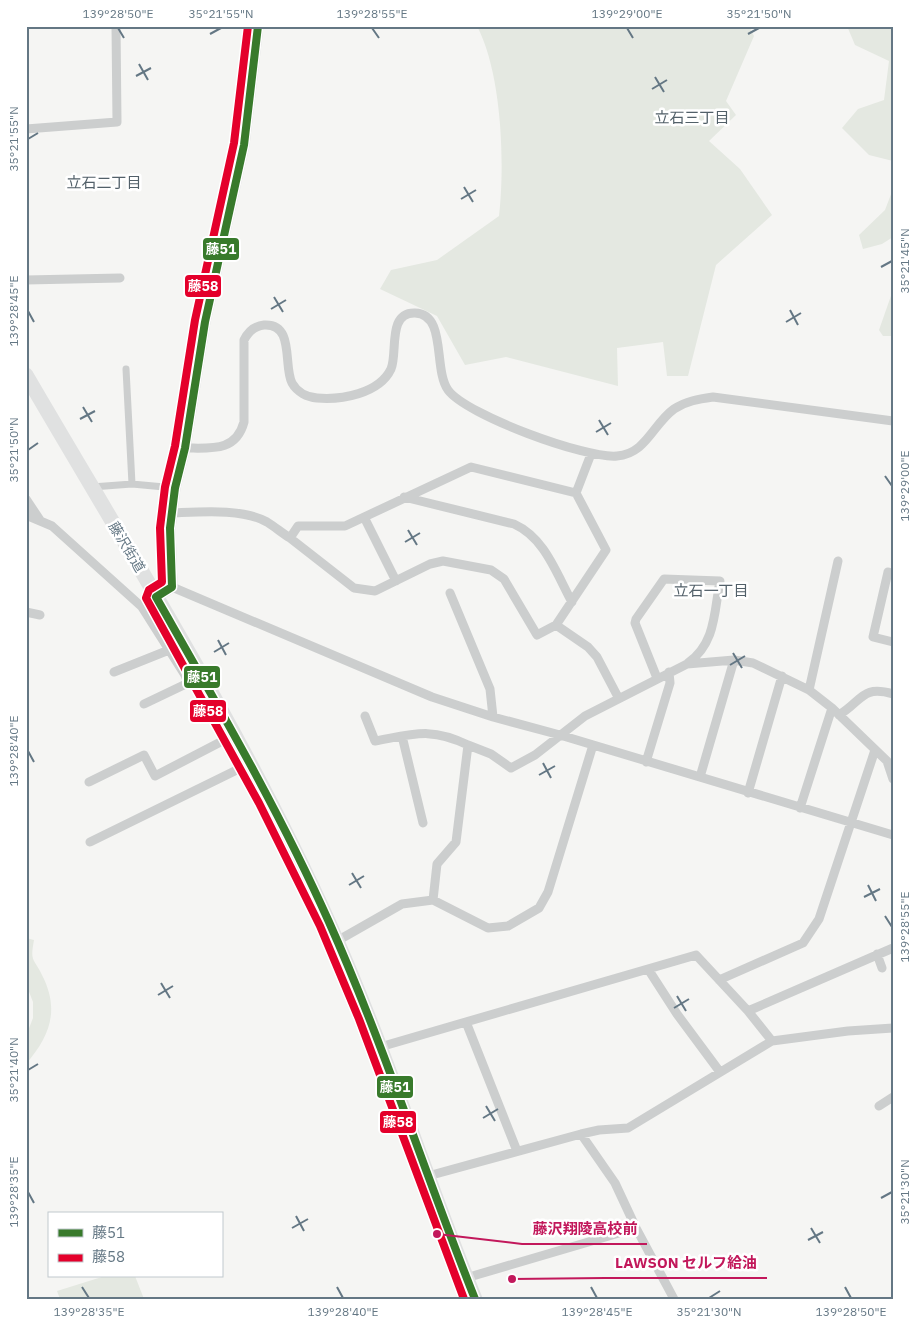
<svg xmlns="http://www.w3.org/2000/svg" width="919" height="1325" viewBox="0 0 919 1325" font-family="'IBM Plex Sans','Noto Sans JP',sans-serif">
<rect width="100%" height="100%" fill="#f5f5f3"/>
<path fill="#e4e8e1" d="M477,26H749L754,36L726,101L736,115L709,141L740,169L772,215L716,265L688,376H667L663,342L617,348L618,386L506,357L465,365L437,316L380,289L391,270L437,260L499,216C505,163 502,74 477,26Z
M847,26H893V161L869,155L842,128L858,109L884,100L889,61L855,45Z
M893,189V237L882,244L863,249L859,235L885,210Z
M893,290V336H883L879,330Z
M26,938L34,940C30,962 33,957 42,975C60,1010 50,1036 26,1064V1036L33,1018V1002L26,984Z
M105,1276H135L144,1299H60L57,1291Z"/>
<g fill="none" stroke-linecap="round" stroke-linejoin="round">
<path stroke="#cccece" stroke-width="7" d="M126,369L132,484
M92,487L132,484L175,488"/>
<path stroke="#cccece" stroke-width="9" d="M26,129L117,122L116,26
M26,280L120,278
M185,448C211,448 236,452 244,422V340C248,332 254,326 264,325C295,323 283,366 292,383C297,392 307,397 317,398C341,400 379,394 391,369C398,353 387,312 415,313C447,314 433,369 448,390C466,415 586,459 617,456C646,454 653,424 674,409C686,401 699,399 713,397L893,421
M471,467L576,493L606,550L556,625L537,635L504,579L491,570L443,561L430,564L375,591L354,588L290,538L298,526H345Z
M576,493L591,454
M404,497L514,524C545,538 556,573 572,602
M26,499L40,520
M171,513C199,512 243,508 267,522C275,527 282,533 290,538
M26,515L52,526L142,607L185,675L196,668
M364,517L396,581
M893,574L888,572L873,637L893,642
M172,587L432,697L493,717L560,735L893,835
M450,593L490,689L493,717
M26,612L40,615
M556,625L588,647L597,657L618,697
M114,672L169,650
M657,678L635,623L636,619L664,579L720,581C714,612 716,643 688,663
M809,690L838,561
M144,704L188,683L185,675
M839,715C863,700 862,685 893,694
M365,716L375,741C414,734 431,727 468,745L456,842L437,864L433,900
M402,736L423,823
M468,745L491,754L511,768L535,755L585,716L687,664L734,660L753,663L809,690L832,708L887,761L893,779
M646,762L670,683L669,672
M700,777L734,660
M89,782L144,755L155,776L234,735
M748,793L782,676
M800,808L832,708
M90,842L249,764
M337,941L402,904L433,900L488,928L508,926L539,908L548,892L593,745
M877,954L882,968
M648,969L677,1014L720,1072
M719,980L803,943L819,919L875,750
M748,1011L893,948
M466,1022L517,1151
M380,1047L696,955L748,1011L772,1041
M879,1106L893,1097
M581,1134L615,1183L636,1228L674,1299
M428,1176L581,1134L599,1130L628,1128L772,1041L848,1031L893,1028
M466,1278L636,1228"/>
<path stroke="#cccece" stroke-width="11" d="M156,597L172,587L170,528L175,488L185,448L205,322L244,145L258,26"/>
<path stroke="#e0e1e1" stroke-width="15" d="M26,375C131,555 243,733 329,923C384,1045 424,1174 475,1299"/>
<defs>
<path id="bus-1" d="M258,26L244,145L205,322L185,448L175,488L170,528L172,587L156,597C217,704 279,810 329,922C384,1045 425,1174 475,1299"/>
<path id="bus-2" d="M248,26L234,143L195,320L175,446L165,487L160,528L162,582L149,590L146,598L259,803L320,926L359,1019L464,1299"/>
</defs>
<use href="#bus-1" stroke="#fff" stroke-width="11"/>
<use href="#bus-2" stroke="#fff" stroke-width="11"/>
<use href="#bus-1" stroke="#387a2b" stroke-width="8"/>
<use href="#bus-2" stroke="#e4002b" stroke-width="8"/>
</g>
<path fill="none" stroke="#647784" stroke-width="2" d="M118,28L124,38M372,28L379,38M627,28L633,38M210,34L221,28M748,34L759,28M139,64L148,80M136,76L151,68M655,77L664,92M652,89L667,80M28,139L38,133M464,187L473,202M461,199L476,190M881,267L892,261M274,297L283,312M271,309L286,300M790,310L798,325M28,311L34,322M786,322L801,313M83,407L92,422M80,419L95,411M599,420L608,435M596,432L611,423M28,450L38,443M885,476L892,486M408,530L417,545M405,542L420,533M218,640L226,655M214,652L229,643M733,653L742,668M730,665L745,656M28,751L34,762M543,763L551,778M539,775L555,766M352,873L361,888M349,885L364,876M868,885L876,901M864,897L880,889M885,916L892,927M161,983L170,998M158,995L173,986M677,996L686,1011M674,1008L689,999M28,1070L38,1064M486,1106L495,1121M483,1118L498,1109M28,1192L34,1203M881,1198L892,1192M296,1216L304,1231M292,1228L308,1219M811,1228L820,1243M808,1240L823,1232M82,1287L89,1298M337,1287L343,1298M591,1287L597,1298M845,1287L851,1298M709,1298L720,1291"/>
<g text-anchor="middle" stroke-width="5" stroke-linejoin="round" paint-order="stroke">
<g font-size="14" fill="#647784" stroke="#fff">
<text transform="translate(127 547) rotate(59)" y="5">藤沢街道</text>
</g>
<g font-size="15" fill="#526069" stroke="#fff">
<text x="692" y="123">立石三丁目</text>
<text x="104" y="188">立石二丁目</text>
<text x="711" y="596">立石一丁目</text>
</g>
</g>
<path fill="none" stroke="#c2185b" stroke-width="2" d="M437 1234L522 1244H647M512 1279L605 1278H767"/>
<g fill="#c2185b" stroke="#fff" stroke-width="2">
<circle cx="437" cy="1234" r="5"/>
<circle cx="512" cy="1279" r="5"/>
</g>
<g font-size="15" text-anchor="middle" font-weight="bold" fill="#c2185b" stroke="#fff" stroke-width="5" stroke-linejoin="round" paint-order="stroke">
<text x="585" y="1234">藤沢翔陵高校前</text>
<text x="686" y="1268">LAWSON セルフ給油</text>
</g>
<g stroke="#fff" stroke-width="2">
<rect x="202" y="237" width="38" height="24" rx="5" fill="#387a2b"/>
<rect x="184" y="274" width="38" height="24" rx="5" fill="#e4002b"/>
<rect x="183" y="665" width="38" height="24" rx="5" fill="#387a2b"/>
<rect x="189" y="699" width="38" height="24" rx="5" fill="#e4002b"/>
<rect x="376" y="1075" width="38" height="24" rx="5" fill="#387a2b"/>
<rect x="379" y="1110" width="38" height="24" rx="5" fill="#e4002b"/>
</g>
<g font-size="14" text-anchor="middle" font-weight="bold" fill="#fff">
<text x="221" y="254">藤51</text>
<text x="203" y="291">藤58</text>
<text x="202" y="682">藤51</text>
<text x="208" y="716">藤58</text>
<text x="395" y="1092">藤51</text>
<text x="398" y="1127">藤58</text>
</g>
<rect width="919" height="1325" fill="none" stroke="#ffffff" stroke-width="55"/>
<rect x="48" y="1212" width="175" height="65" fill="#ffffff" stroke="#c1c9ce"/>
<rect x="58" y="1229" width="25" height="8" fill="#387a2b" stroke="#c1c9ce"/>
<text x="92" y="1238" font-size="15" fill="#647784">藤51</text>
<rect x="58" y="1254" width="25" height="8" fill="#e4002b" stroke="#c1c9ce"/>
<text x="92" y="1262" font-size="15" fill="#647784">藤58</text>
<rect x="28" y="28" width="864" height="1270" fill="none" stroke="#647784" stroke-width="2"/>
<g font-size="12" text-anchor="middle" fill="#647784">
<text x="118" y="18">139°28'50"E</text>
<text x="221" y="18">35°21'55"N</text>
<text x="372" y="18">139°28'55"E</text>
<text x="627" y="18">139°29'00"E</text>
<text x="759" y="18">35°21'50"N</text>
<text transform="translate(14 139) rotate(-90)" y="4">35°21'55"N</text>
<text transform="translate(905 261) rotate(-90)" y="4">35°21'45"N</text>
<text transform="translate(14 311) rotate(-90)" y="4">139°28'45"E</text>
<text transform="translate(14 450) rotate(-90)" y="4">35°21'50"N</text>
<text transform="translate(905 486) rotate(-90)" y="4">139°29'00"E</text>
<text transform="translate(14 751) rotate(-90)" y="4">139°28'40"E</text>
<text transform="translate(905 927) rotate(-90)" y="4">139°28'55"E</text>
<text transform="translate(14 1070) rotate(-90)" y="4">35°21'40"N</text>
<text transform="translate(14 1192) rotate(-90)" y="4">139°28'35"E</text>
<text transform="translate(905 1192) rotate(-90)" y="4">35°21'30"N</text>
<text x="89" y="1316">139°28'35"E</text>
<text x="343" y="1316">139°28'40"E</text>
<text x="597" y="1316">139°28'45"E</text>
<text x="709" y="1316">35°21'30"N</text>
<text x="851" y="1316">139°28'50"E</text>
</g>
</svg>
